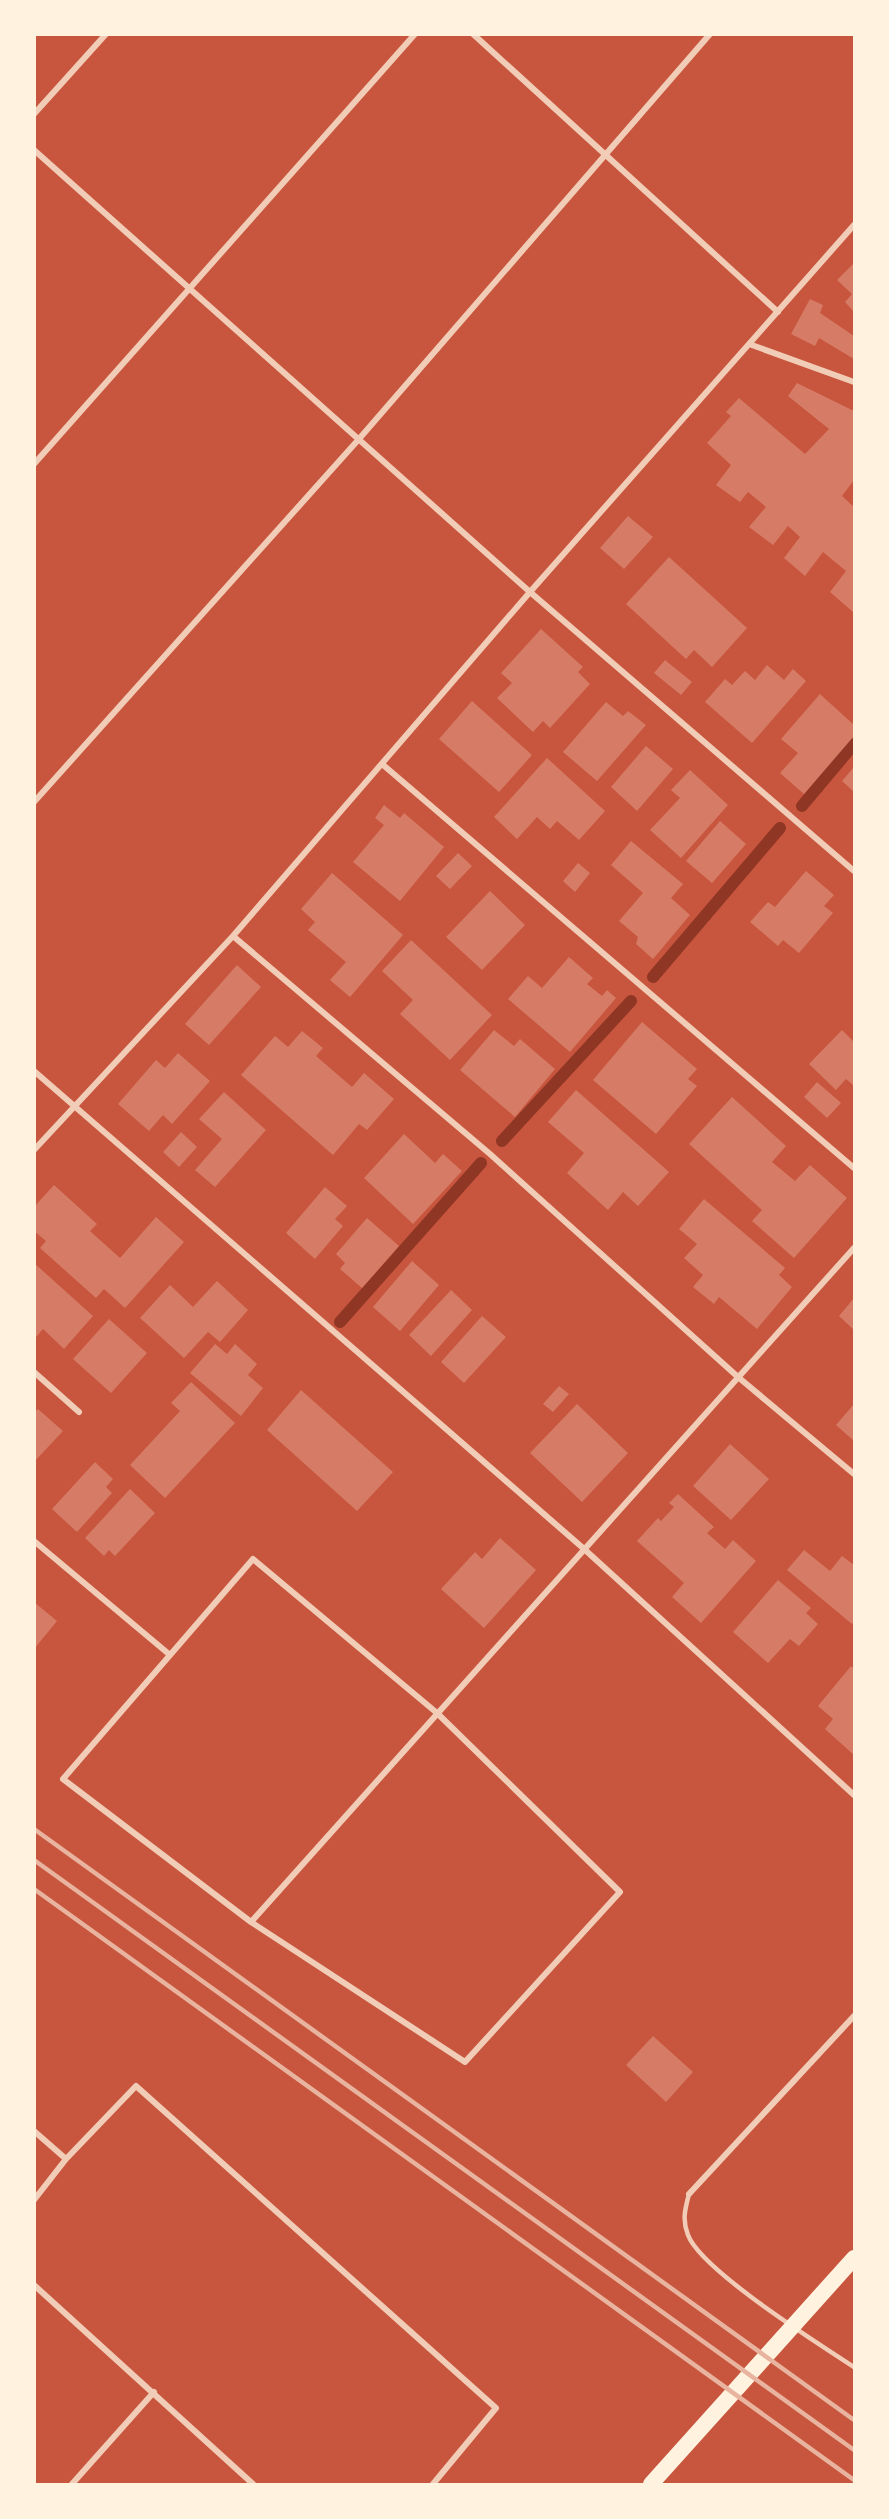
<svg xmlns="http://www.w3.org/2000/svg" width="889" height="2519" viewBox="0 0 889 2519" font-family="'PT Sans Narrow',sans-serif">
<rect width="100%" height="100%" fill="#c8553d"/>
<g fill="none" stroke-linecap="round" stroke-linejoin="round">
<path stroke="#8f3625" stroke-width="12" d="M802,806L854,744
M653,977L780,828
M502,1141L631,1001
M340,1322L481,1163"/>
</g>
<path fill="#d67c66" d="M854,263V312L845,302L852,294L837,280Z
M810,299L823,305L820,313L854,336V359L819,338L815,346L791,334Z
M797,383L854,411V480L842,496L854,507L853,612L830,592L846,571L823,552L805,576L784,558L800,537L788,526L773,545L749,527L766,507L748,492L740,502L716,485L731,465L707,443L731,416L726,412L739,398L805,454L829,429L788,396Z
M628,516L653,537L624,569L600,548Z
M669,557L747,628L712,667L694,650L686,659L626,604Z
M541,629L583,667L578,672L590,684L550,728L543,721L533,732L497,698L512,683L501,673Z
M665,660L692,682L681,695L654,673Z
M767,665L784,680L793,669L806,681L752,743L705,702L725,679L732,685L745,671L755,680Z
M820,694L854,725V736L804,794L780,773L798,753L781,739Z
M472,701L532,755L499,792L439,739Z
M606,702L623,716L628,711L646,725L597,781L563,752Z
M646,746L673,769L637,811L611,787Z
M547,758L605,811L579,840L557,821L550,829L537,817L517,839L494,817Z
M854,767V792L842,781Z
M690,770L728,805L681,858L650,830L680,798L671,790Z
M384,805L400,818L404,813L444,847L400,901L353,862L384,825L375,818Z
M720,821L746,844L712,883L686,861Z
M631,841L683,884L671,898L690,915L653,959L636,944L638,937L619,921L643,893L611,865Z
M458,853L472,866L450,889L436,876Z
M578,863L590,873L575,892L563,881Z
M806,871L834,895L824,906L833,913L799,953L783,940L778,946L750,922L768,902L775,907Z
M332,873L403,935L350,997L330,980L346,962L308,930L315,922L301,909Z
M490,891L525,925L482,970L446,937Z
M411,940L492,1015L450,1060L400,1014L413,1000L382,971Z
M569,957L593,978L587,984L602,996L607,990L616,998L570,1052L508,999L528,976L542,988Z
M237,965L261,987L209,1045L185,1024Z
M642,1022L697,1069L688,1079L697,1086L656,1134L593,1080Z
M494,1030L514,1046L520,1039L555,1069L515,1117L460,1070Z
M842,1030L854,1042V1083L853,1085L846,1079L836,1090L809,1064Z
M302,1031L323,1048L316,1056L352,1087L364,1073L394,1099L367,1130L359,1124L333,1155L241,1075L275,1036L288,1047Z
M178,1053L210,1081L172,1124L163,1115L149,1131L118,1104L156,1060L165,1068Z
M817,1082L841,1103L827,1118L804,1097Z
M576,1090L669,1172L638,1206L623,1192L608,1210L567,1173L584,1153L548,1122Z
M224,1092L266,1130L215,1187L195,1170L222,1139L199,1119Z
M732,1097L786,1146L772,1162L795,1181L810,1165L847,1198L794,1258L752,1221L762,1210L689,1144Z
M181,1132L197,1147L179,1167L163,1152Z
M404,1134L435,1163L443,1154L462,1171L413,1224L364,1178Z
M54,1185L97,1224L90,1231L120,1258L156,1217L184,1242L125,1308L104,1289L96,1298L40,1248L46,1241L34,1231V1207Z
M325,1187L347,1206L335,1219L343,1226L315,1259L286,1233Z
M704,1199L785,1268L779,1275L792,1287L757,1329L719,1297L714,1304L693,1287L703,1275L684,1258L697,1244L679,1229Z
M367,1218L399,1246L362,1288L340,1269L345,1263L336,1254Z
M412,1261L439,1285L400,1331L373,1307Z
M34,1263L93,1316L64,1349L43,1329L36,1337L34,1335Z
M217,1281L248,1310L220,1342L208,1332L184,1358L140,1318L170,1285L193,1307Z
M451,1290L472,1310L431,1356L409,1335Z
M854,1298V1330L839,1316Z
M482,1316L506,1337L464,1383L441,1362Z
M109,1319L147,1353L111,1393L73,1359Z
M215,1344L227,1354L235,1344L257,1364L248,1375L263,1388L241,1416L190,1373Z
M191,1382L235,1423L165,1498L130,1465L180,1411L171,1403Z
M559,1386L569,1394L553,1412L543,1404Z
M301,1390L393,1472L357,1511L267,1430Z
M577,1404L628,1453L582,1502L530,1453Z
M854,1404V1441L836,1425Z
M38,1409L63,1431L34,1462V1413Z
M730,1444L769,1479L731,1520L693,1486Z
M95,1462L113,1479L106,1487L112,1493L77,1532L52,1509Z
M130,1489L155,1513L115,1556L109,1550L104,1556L85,1538Z
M678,1494L714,1527L707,1533L725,1549L733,1540L756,1561L701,1623L672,1597L684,1583L637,1541L658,1518L661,1521L674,1507L669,1503Z
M500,1538L536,1570L484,1628L441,1589L475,1552L482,1559Z
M804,1550L830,1571L842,1556L854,1565V1621L852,1624L787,1570Z
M778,1580L811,1608L806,1613L818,1624L799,1646L790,1639L768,1663L733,1632Z
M34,1602L57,1621L34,1649Z
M851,1666L854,1669V1755L825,1729L833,1719L818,1706Z
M653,2036L693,2072L666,2102L626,2065Z"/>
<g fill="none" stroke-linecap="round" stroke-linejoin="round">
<path stroke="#f1ccb7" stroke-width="4.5" d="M689,2194C685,2209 682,2220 688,2235C701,2270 819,2344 854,2367"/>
<path stroke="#f1ccb7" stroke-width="6" d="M473,34L778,312
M34,114L106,34
M34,150L530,592L854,871
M749,344L854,382
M34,464L415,34
M382,764L854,1168
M34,802L359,439L710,34
M233,936L490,1154L738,1377L854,1474
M34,1071L583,1548L854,1795
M34,1150L233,936L530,592L854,225
M34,1372L79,1412
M34,1541L170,1655
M253,1559L437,1713L620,1892L465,2062L251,1922L63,1779Z
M251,1922L854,1248
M34,2131L66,2159
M689,2194L854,2016
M34,2200L66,2159L136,2086L496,2408L433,2484
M34,2285L253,2484
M72,2484L154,2392"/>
<path stroke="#fff3e0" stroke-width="16" d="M651,2484L854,2258"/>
<path stroke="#e9b49f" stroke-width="4.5" d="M34,1829L854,2420
M34,1860L854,2450
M34,1889L854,2480"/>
</g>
<rect width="889" height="2519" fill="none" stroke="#fff3e0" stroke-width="72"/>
</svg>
